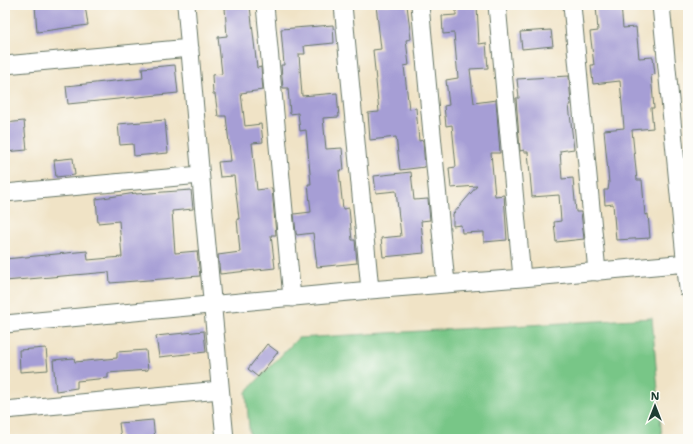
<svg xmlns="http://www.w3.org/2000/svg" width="693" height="444" viewBox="0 0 693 444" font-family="'Shantell Sans',sans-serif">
<rect width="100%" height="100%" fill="#fdfcf7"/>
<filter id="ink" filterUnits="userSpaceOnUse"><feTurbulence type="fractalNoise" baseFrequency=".025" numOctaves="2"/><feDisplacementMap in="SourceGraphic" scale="8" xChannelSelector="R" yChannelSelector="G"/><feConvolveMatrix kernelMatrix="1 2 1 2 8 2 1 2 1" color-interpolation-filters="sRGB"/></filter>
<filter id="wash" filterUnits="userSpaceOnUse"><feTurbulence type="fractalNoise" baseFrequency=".012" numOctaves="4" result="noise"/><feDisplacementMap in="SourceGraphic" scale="16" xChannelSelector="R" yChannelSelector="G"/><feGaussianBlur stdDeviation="0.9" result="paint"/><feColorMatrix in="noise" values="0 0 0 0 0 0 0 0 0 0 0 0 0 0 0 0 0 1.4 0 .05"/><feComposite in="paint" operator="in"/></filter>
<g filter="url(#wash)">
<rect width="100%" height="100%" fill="#f0e3c6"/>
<path fill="#78c687" stroke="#4c825e" d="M652,318L662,439H250L246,392L298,338Z"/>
<g id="blocks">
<path fill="#a69ed5" d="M35,5H85L88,25L37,32Z
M376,5H407L411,39L406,40L409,65L404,66L409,109L416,108L419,141L423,140L425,167L400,170L396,137L370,140L368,113L379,112L373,50L381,49Z
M456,5H477L479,44L486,43L488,68L470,69L474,103L496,100L500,153H491L495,196L504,195L507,240L484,242V232L462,233L461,225L453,226V214L477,186L451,188L449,168L456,167L452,125L446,126L444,106L449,105L446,80L458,78L454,33L443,34L442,16L456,15Z
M596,5H621L623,28L636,27L639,58L653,57L655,74L651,75L654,108H651L653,128L632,130L637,180H642L645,215L648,214L650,238L616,240L613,204L605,205L604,190H608L609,183L604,130L624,128L620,81L593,84L591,65H594L590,32L598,31Z
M250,6L257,68L261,67L263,90L241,93L245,126L261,124L263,142L252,143L257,190L272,188L276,235H271L275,268L220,274L218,255L240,252L237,219H239L234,176L220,177L218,162L231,161L226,116H218L215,94H213L212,75L222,74L218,37L227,36L225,8Z
M333,25L334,43L304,46L305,54H299L302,96L337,93L339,117L323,118L326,149L342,148L344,170L339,171L343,209L349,208L352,240H355L357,263L317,267L313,233L297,235L296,233L294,214L311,212L308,184H311L306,130L300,131L298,113L290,114L288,88H283L281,65H284L281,29Z
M551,30L553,46L522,49L520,32Z
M175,65L178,93L68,104L66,86L143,78L142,68Z
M569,76L571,105H569L574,149L560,151L562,179L573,178L576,212H581L584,239L556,242L554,222L561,221L559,195L532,197L528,152H524V150L520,151L516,98H519L517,79Z
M165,120L168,153L134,156L133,144L120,145L118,124Z
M24,121L27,150L5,152V123Z
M73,158L75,175L56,177L54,160Z
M411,172L414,200L428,199L430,220L421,221L424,253L383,257L381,238L401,236L396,191L376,193L374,176Z
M191,190L193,209L172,211L175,253L197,251L200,276L110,283L109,272L5,281V259L87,251L88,260L122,257L119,221L98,223L96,199L136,193V194Z
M204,331L206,352L159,357L156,336Z
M267,344L278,352L258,377L248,369Z
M46,348L48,370L20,372L19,350Z
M146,350L148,370L108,373V378L77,381V388L56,391L53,360L74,358L75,362L117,358V352Z
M153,420L155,439H121L119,423Z"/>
</g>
</g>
<g filter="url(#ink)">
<use href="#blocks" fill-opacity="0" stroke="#687767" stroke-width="1"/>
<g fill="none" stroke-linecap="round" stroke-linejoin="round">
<defs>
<path id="minor" d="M186,5C198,150 211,294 225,439
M265,5L292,298
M343,5L370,290
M420,5L446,284
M497,5L522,278
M572,5L597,272
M661,5L688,289
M5,65L190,48
M5,193L200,175
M5,324L370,290L522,278L688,263
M5,410L220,390"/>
</defs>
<use href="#minor" stroke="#687767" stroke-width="19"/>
<use href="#minor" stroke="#fff" stroke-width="17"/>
</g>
</g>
<rect width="693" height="444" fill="none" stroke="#fdfcf7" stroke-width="20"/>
<g transform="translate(655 406)" stroke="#fdfcf7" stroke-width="3" paint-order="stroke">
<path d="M0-3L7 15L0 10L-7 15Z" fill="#1f3d34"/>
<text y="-6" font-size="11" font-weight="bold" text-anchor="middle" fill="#1f3d34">N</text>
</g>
</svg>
